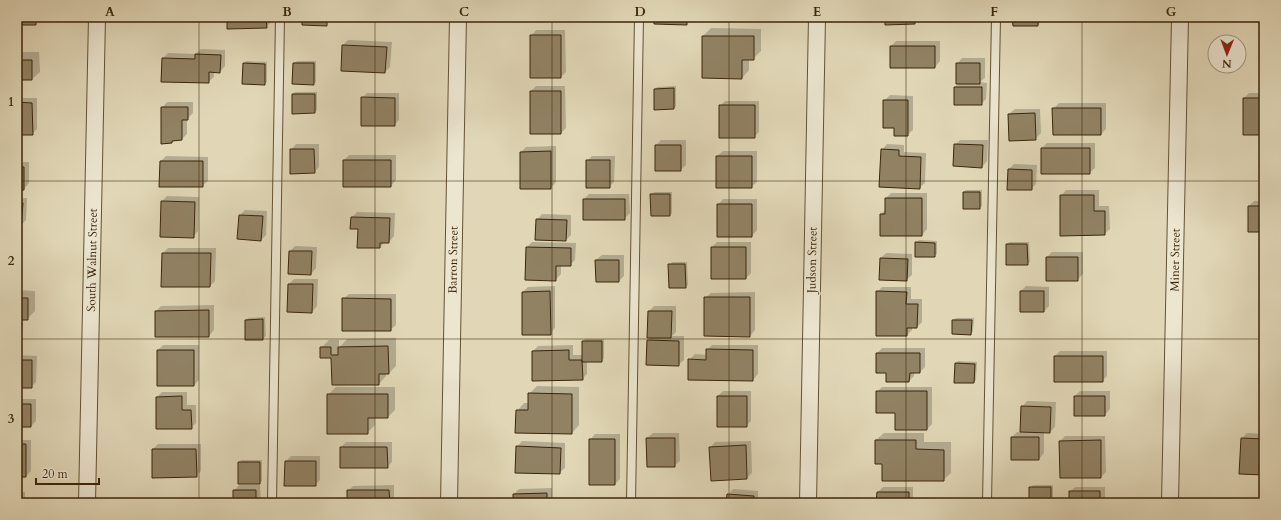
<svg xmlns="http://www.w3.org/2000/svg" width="1281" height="520" viewBox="0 0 1281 520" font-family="Cardo,serif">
<rect width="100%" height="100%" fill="#e1d7b7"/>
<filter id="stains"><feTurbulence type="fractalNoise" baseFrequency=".005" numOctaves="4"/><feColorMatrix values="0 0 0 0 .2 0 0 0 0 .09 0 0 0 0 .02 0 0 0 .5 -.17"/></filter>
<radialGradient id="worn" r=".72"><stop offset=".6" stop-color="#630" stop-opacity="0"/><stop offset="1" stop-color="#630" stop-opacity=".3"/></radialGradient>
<path fill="#0003" d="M17,17H40V19L35,24H17Z
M228,17H271V22L266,27Z
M303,17H331V19L326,25Z
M655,17H692V18L686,24Z
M886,17H919V18L914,23Z
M1013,17H1043V19L1038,25Z
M711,28L761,29V51L753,59H749V70L742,78L703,36Z
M536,30H565L566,72L561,77L531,36Z
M17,33H20L21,52H39L40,72L32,79H17Z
M348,40L392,42L390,67L385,72L343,45Z
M896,41H940V61L935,67L891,46Z
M201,49L225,50V66L220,72H214V77L208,82L163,58L168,53L196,54Z
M962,58H985V78L980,82L987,83L986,99L981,104H955V87L959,83L957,64Z
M246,61L267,62V82L264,84L243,83L244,63Z
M297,61H316V82L313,84L294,63Z
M536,86H565L566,128L561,133L531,91Z
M676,86V106L674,108L655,89L657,87Z
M295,92H317V110L315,112L293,94Z
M367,93H399V120L394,125L362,98Z
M1249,93H1264V134L1244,98Z
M890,95L913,96V130L907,135L895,127L884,101Z
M17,98H37V129L32,134H17Z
M725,101H759V132L754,137L720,106Z
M167,102H193V113L187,119V134L182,139L175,140L172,142L162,108Z
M1059,103H1106V129L1101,134L1053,109Z
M1015,109H1040L1041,133L1035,139L1009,114Z
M661,140H686V165L680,170L656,145Z
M960,140H988L987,161L982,167L955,145Z
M1047,143H1095V168L1089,173L1042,148Z
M296,144H319V167L314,172L291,150Z
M887,144L904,145V152L926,153L925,183L919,188L882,150Z
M556,146V182L551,188H521V152L526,147Z
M723,151H757V182L751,187L717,156Z
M349,155H396V180L391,186H344V160Z
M166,156L208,157V181L202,186L161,161Z
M592,156H615L614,182L609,187L587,161Z
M17,162H29V183L24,189H17Z
M1014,164L1037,165L1036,184L1031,189L1009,169Z
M966,190H982V206L979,208L964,192Z
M1066,190H1099V206H1109L1110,229L1104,234L1061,196Z
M654,192H672V213L670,215L651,194Z
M891,193H927V229L922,235L881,214L886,209V198Z
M589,194H629L630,213L624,219L584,199Z
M167,196L199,197L198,231L193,237L162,201Z
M1264,197V231L1249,206L1254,201H1264Z
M17,198H27L26,220L21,225H17Z
M723,199H757V230L752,236L718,205Z
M245,210L267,211L266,235L261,240L240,215Z
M357,212L395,213L394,236L389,242H385L380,247L359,228L352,217Z
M542,214L571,215V235L566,240L537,220Z
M919,240L937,241V254L934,256L916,243Z
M532,242L576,243L575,260L570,265H561V274L555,280L527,247Z
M717,242H751V273L746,278L712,247Z
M1009,242H1029L1030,262L1027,264L1007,245Z
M295,246L317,247L316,268L311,274L290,251Z
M168,248H216L215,281L210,286L163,253Z
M1052,252H1083V274L1077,280L1047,257Z
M886,253L912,254V275L906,280L881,258Z
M602,255H624V276L619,281H597L596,260Z
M672,262H687L688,285L685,287L670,265Z
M294,279H318L317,306L312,312L288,311L289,284Z
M555,286V328L550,334L523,292L528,287Z
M1026,286L1049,287V306L1044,311L1021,291Z
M882,287H911V299H922V322L917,327H912V330L907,335L877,292Z
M17,290L35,291V311L27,319H23V329L17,335Z
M755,292V330L750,336L705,298L711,293Z
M349,294H396V325L390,330L343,299Z
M214,305V330L209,336H156V311L161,306Z
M654,306H676V332L672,336H684V360L678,365L648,340L652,337L649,311Z
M265,317L266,336L263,339H246V320L248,318Z
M956,318H974L973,331L971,334L953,333V320Z
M396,338V366L389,373H386V376L379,384L332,357L321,348L329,340H339V348L347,339Z
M585,339H604V358L602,361H587V374L582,379L533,351L538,346L573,345V355H583V341Z
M163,345H199V380L194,385H158V350Z
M712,345H758V374L753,380L689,360L695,354L707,355V350Z
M882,348H925V367L920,372H914V376L909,381L887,372L877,353Z
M1060,351H1107V376L1102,381L1055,356Z
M18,355L37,356L36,382L31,387H17V356Z
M958,361L977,362L976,380L974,382L956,364Z
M537,386L579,387V425L572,433L517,411L524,403H529V394Z
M336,387H395V410L388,417H375V425L367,433L328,395Z
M882,387H932V424L927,429L896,412L877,392Z
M723,391H751V421L746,426L718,396Z
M1080,391H1110V409L1105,415H1075V396Z
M162,392H187V405H196V423L191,428L157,397Z
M17,399H36V421L31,426H17Z
M1027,401L1056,402L1055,427L1050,432H1044V453L1039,459L1012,437L1017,432H1021L1022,407Z
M653,433H679L680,461L674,466L647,438Z
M884,433H924V442H951V473L943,480L883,464L876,440Z
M1247,433L1264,434V474L1242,438Z
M595,434H620V479L615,484L590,440Z
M1065,436H1105L1106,472L1101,477L1060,441Z
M17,440H31V471L26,476H17Z
M522,441L565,443V468L559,473L517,447Z
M751,441L752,473L747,478L710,448L715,442Z
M346,442H392V462L387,467L341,447Z
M158,444H201V471L196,476L153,449Z
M291,456H320V480L315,485L286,461Z
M241,460H262V481L260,483H239V463Z
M239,485H260L261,503H234V491Z
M394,485V503H348V491L353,486Z
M1033,485H1053V498L1051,501L1030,488Z
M883,487H913V503H877L878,492Z
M1075,487H1105V503H1070V492Z
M552,488V503H514V494L519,489Z
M733,489L758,491V503H727L728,495Z
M17,492H25V503H17Z
M207,498V503H156L160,499Z"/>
<path fill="#918264" stroke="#3b260a" d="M17,17H36V25H17Z
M227,17H266L267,28L227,29Z
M302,17H327V26L302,25Z
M654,17H687V25L654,24Z
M726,17H760V20H726Z
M885,17H915V24L885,25Z
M1012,17H1038V26H1013Z
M530,35H561V78H530Z
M702,36H754V60H742V79L702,78Z
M342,45L387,47L385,73L341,71Z
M890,46H935V68H890Z
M195,54L221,55L220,73L209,72V83L161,82L162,58L195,59Z
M17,60H32V80H17Z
M243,63L265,64V85L242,84Z
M293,63H314V85L292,84Z
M956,63H980V84H956Z
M954,87H982V105H954Z
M674,88V109L654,110V89Z
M530,91H561V134H530Z
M292,94H315V113L292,114Z
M361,97L395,98V126H361Z
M1243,98H1264V135H1243Z
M883,100H908V136H894V128H883Z
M17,102L32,103L33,135H17Z
M719,105H755V138H719Z
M161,107H188V120H182V140L172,141V143L161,144Z
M1052,108H1101V135H1053Z
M1035,113L1036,140L1009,141L1008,114Z
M954,144L983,145L982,168L953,166Z
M655,145H681V171H655Z
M1041,148H1090V174H1041Z
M290,149H314L315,173L290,174Z
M881,149L899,150V156L921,157L920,189L879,187Z
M551,151V189H520V152Z
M716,156H752V188H716Z
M343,160H391V187H343Z
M586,160H610V188H586Z
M160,161H203V187H159Z
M17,167H24V190H17Z
M1008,169L1032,170V190H1007Z
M963,192H980V209H963Z
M650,194H670V216H651Z
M1060,195H1094V211H1105V235L1060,236Z
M1263,197H1264V232H1248V206H1263Z
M885,198H922V236H880V214H885Z
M583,199H625V220H583Z
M161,201L195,202L194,238L160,237Z
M17,203H23L21,226H17Z
M717,204H752V237H717Z
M239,215L263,216L261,241L237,239Z
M351,217L390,218L389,243H380V248H357L358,229H350Z
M536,219L567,220L566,241L535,240Z
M915,242L935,243V257H915Z
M1006,244H1027L1028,265H1006Z
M526,247L571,248V266H556V281L525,280Z
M711,247H746V279H711Z
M289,251H312L311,275L288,274Z
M162,253H211L210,287H161Z
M1046,257H1078V281H1046Z
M880,258L908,259L907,281L879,280Z
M595,260H619V282H596Z
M668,264H685L686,288H669Z
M288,284H313L312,313L287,312Z
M550,291L551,335H522V292Z
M876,291L907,292L906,304H918L917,328H907V336H876Z
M1020,291H1044V312H1020Z
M704,297H750V337L704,336Z
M17,298H28V320H17Z
M342,298L391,299V331H342Z
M209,310V337H155V311Z
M648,311H672L671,338H647Z
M263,319V340H245V320Z
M952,320H972L971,335L952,334Z
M647,340L679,341V366L646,365Z
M582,341H602V362H582Z
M388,346L389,374H379V385H332L331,358H320V347H331V355H338V347Z
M706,349L753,350V381L688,380V359L706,360Z
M157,350H194V386H157Z
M569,350V360H582L583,380L532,381V351Z
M876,353H920V373H910L909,382H886V373H876Z
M1054,356H1103V382H1054Z
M17,360H32V388H17Z
M955,363L975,364L974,383H954Z
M876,391H927V430H895V413H876Z
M528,393L572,394V434L515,433L516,410H528Z
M327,394H388V418H368V434H327Z
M182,396V410H191L192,429H156V397Z
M717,396H747V427H717Z
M1074,396H1105V416H1074Z
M17,404H31V427H17Z
M1021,406L1051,407L1050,433L1020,432Z
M1011,437H1039V460H1011Z
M646,438H675V467H647Z
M1241,438L1264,439V475L1239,474Z
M589,439H615V485H589Z
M875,440H916V449L944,450V481H882V464H875Z
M1101,440V478H1060L1059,441Z
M17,444H26V477H17Z
M746,445L747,479L711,481L709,447Z
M516,446L561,448L560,474L515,473Z
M340,447H387L388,468H340Z
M152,449H196L197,477L152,478Z
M285,461H316V486H284Z
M238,462H260V484H238Z
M1029,487H1051V502H1029Z
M233,490H256V503H233Z
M347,490H389L390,503H347Z
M1069,491H1100V503H1069Z
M877,492H909V503H876Z
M547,493V503H513V494Z
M727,494L754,496L753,503H726Z
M17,497H20V503H17Z"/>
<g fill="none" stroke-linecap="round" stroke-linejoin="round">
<defs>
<path id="lane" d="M272,503L280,17
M631,503L639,17
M987,503L996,17"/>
<path id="street" d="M87,503L97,17
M449,503L458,17
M808,503L817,17
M1170,503L1180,17"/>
</defs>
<use href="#lane" stroke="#645235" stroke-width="10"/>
<use href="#street" stroke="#645235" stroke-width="18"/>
<use href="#lane" stroke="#ece5d0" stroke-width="8"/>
<use href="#street" stroke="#ece5d0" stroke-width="16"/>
</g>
<path fill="none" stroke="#3b260a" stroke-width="1" stroke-opacity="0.55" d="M199,17V503M375,17V503M552,17V503M729,17V503M906,17V503M1082,17V503M17,181H1264M17,339H1264"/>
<g text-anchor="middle" stroke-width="3" stroke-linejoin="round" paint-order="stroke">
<g font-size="12" fill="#3b260a" stroke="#ece5d0">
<text transform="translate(92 260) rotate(-89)" y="4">South Walnut Street</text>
<text transform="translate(453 260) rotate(-89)" y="4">Barron Street</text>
<text transform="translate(812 260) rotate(-89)" y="4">Judson Street</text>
<text transform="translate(1175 260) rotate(-89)" y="4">Miner Street</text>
</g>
</g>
<rect width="1281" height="520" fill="none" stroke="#e1d7b7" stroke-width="44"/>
<g transform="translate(1227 54) rotate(181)"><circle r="19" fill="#ece5d0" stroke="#a59981"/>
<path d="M0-3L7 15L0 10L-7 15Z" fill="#8f2418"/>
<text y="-6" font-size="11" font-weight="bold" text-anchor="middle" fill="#3b260a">N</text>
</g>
<path d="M36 478v6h63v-6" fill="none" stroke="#3b260a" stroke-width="2"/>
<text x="42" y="478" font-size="12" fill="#3b260a" stroke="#ece5d0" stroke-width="3" paint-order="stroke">20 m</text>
<rect x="22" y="22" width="1237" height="476" fill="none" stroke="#3b260a" stroke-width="1.5"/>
<g font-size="13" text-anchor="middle" font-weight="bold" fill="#3b260a">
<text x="110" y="16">A</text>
<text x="287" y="16">B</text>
<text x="464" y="16">C</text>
<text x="640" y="16">D</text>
<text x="817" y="16">E</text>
<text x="994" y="16">F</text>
<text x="1171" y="16">G</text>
<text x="11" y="106">1</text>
<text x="11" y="265">2</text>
<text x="11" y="423">3</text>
</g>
<rect width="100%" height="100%" filter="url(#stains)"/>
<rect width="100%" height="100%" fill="url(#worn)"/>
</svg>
